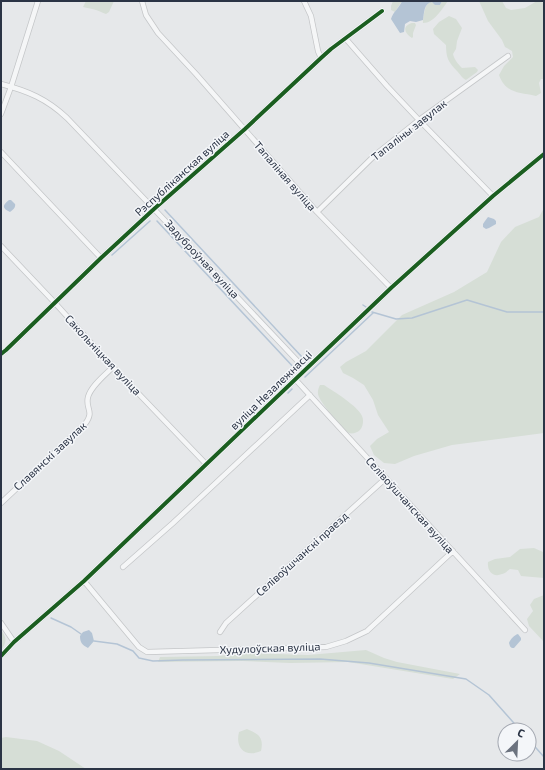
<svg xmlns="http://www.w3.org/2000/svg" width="545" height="770" viewBox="0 0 545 770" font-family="'Exo 2',sans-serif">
<rect width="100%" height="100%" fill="#e6e8ea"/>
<path fill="#d6ded6" d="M86,1H114L109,12L106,14C102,13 100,11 96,10C93,9 87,8 83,7Z
M393,1H402L395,12L391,10V6Z
M442,1H448C442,9 434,23 423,23C423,18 425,3 430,2C433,1 437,4 440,5Z
M479,1H502L506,8L511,10L525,8L537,1L544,3V79H541L539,83L541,93L536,96C519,92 506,94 499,75L504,66L513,57L512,51L505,47L502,40L488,21Z
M449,16L456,19L462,28L457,41L456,49L453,54C454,59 458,64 462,68L475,67L478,70L477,72L466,80C461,77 461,75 457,71C448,62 446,57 446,45L434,34L433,29L439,22Z
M412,23H415L416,25L413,33V37L412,38C404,33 402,26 412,23Z
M544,208V433L452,445L414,456L395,464L384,463L374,455L370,446L377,439L389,432L378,415L373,400L364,385L353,378L343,373L340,367L346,362L366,351L402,315L454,292L487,272L501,242L515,227L539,217Z
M320,385H324C333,391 358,406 362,416C364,420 363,427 360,430C357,433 352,434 349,433C343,431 322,404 319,397C317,393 318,389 320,385Z
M534,548L543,552L544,554V578L521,576L518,570L510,569C508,570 505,574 502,574C493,578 487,571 488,562L495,559L510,557L520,549Z
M544,595V642L529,626L527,619L533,611L530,605L534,599Z
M1,630C7,638 7,642 1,650Z
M366,650L384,658L397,662L460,674L453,679L348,662L290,663L242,661L158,662L160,657L218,656L246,653L308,655Z
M247,729C259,734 264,738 261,751C245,758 235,748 239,732Z
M6,737L37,741L59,751L86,769H1V738Z"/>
<path fill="#b4c4d5" d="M402,1H442L440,5H435L432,2C424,3 424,13 423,20L416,22L410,21L405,24L404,32L400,33L391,19C393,12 400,7 402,1Z
M9,200H11L15,204C16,207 13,210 10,212C1,208 3,205 9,200Z
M488,217L494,219L496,221V224L489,228L486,229L483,227V224L485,221Z
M89,630L92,633L94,641L88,648C82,645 80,642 80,636L83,632Z
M518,634L521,638V640L514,648C510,648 510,646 509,643C510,640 514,635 518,634Z"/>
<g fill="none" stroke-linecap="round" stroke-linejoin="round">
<path stroke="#b4c4d5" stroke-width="1.5" d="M165,210L302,357
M157,221L297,371
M112,255L150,221
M363,305L366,307
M372,312L396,319L412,318L467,300L507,312H544
M305,377L373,313
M288,393L292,389
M51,618L71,627L81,634
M94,641L117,644L133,651L139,658L153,661L183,660L320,659L369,663L466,679L489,695L520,730
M529,740L544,757"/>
<defs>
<path id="street" d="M142,1L146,15L158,33L196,74L317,212L391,288
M304,1L311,16L318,51L321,58
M346,39L387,86L419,120L493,196
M1,84C28,91 47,99 67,118L154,209L305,369
M1,114L11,87L38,1
M1,152L101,258
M317,212L375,155L419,120L508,56
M1,246L55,303L113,367L206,464
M1,354L6,350L101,258L154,209L245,129L321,58L331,49L382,11
M295,379L525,630
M1,503L85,424C95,411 85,409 88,397C91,386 105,375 113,367
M123,567L173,523L310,395
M84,581L139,647L147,652L326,647L346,641L367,631L453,551
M1,623L14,642
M220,632L226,623L386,478
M1,656L14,642L84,581L391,288L493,196L544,154"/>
</defs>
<use href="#street" stroke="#c4c6c8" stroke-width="6"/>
<use href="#street" stroke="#f5f6f7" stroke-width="4.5"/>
<defs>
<path id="cycleway" d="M1,354L6,350L101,258L154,209L245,129L321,58L331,49L382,11
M1,656L14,642L84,581L391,288L493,196L544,154"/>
</defs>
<use href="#cycleway" stroke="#f4f6f9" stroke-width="6"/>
<use href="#cycleway" stroke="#1b5e20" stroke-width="4"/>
</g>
<g text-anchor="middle" stroke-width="3" stroke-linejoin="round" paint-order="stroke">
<g font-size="11" fill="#2b3445" stroke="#f4f6f9">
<text transform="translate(409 130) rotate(-38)" y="4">Тапаліны завулак</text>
<text transform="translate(182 173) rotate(-42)" y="4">Рэспубліканская вуліца</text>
<text transform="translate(285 176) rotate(49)" y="4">Тапаліная вуліца</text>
<text transform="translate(202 259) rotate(47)" y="4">Задуброўная вуліца</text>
<text transform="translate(103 355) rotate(47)" y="4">Сакольніцкая вуліца</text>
<text transform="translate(271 390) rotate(-44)" y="4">вуліца Незалежнасці</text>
<text transform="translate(50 456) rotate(-43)" y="4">Славянскі завулак</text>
<text transform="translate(410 505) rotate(48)" y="4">Селівоўшчанская вуліца</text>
<text transform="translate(302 554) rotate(-42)" y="4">Селівоўшчанскі праезд</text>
<text transform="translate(270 648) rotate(-2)" y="4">Худулоўская вуліца</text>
</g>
</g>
<rect width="545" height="770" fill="none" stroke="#2b3445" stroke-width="4"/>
<g transform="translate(517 742) rotate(24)"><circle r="19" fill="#f4f6f9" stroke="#a4a8b1"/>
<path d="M0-3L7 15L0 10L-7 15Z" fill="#6c737f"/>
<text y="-6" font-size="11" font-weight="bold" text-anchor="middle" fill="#2b3445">С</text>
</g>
</svg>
